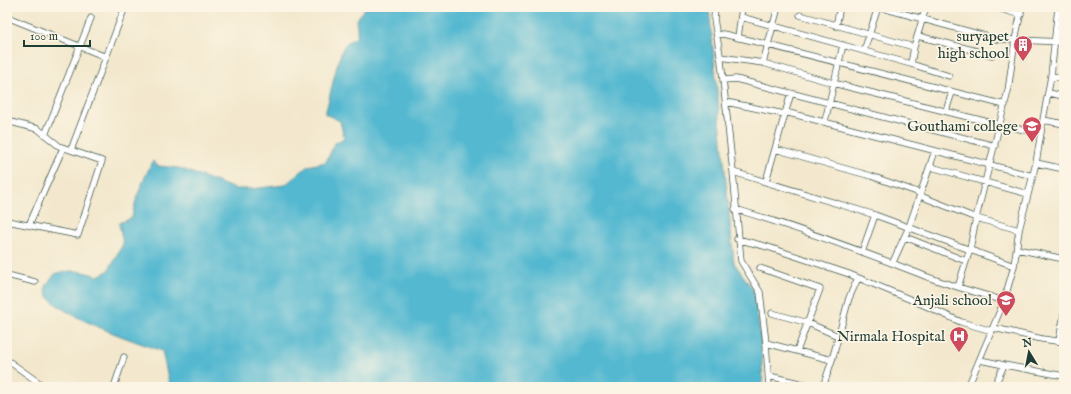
<svg xmlns="http://www.w3.org/2000/svg" width="1071" height="394" viewBox="0 0 1071 394" font-family="'IM FELL English',serif">
<rect width="100%" height="100%" fill="#fcf5e5"/>
<filter id="ink" filterUnits="userSpaceOnUse"><feTurbulence type="fractalNoise" baseFrequency=".025" numOctaves="2"/><feDisplacementMap in="SourceGraphic" scale="8" xChannelSelector="R" yChannelSelector="G"/><feConvolveMatrix kernelMatrix="1 2 1 2 8 2 1 2 1" color-interpolation-filters="sRGB"/></filter>
<filter id="wash" filterUnits="userSpaceOnUse"><feTurbulence type="fractalNoise" baseFrequency=".012" numOctaves="4" result="noise"/><feDisplacementMap in="SourceGraphic" scale="16" xChannelSelector="R" yChannelSelector="G"/><feGaussianBlur stdDeviation="0.9" result="paint"/><feColorMatrix in="noise" values="0 0 0 0 0 0 0 0 0 0 0 0 0 0 0 0 0 1.4 0 .05"/><feComposite in="paint" operator="in"/></filter>
<g filter="url(#wash)">
<rect width="100%" height="100%" fill="#f3e8cd"/>
<path fill="#52b8d0" stroke="#387a82" d="M365,7H709L734,263L754,291L761,341L763,387H170L162,351C140,343 52,314 46,292C44,285 51,280 55,274C70,269 83,271 98,276L108,271L123,244L119,223L132,218C135,198 144,178 153,161L158,166L179,168L236,189H251L285,185L308,166L326,162L335,143L344,138L340,121L325,114C331,94 335,67 343,48C350,34 361,47 356,21Z"/>
</g>
<g filter="url(#ink)">
<g fill="none" stroke-linecap="round" stroke-linejoin="round">
<defs>
<path id="minor" d="M715,7L714,19L721,61L733,172
M879,7L996,39L1064,42
M994,7L1021,15
M800,15L914,47L926,7
M7,17L106,57
M741,17L911,64L914,47
M836,26L840,7
M717,35L723,34L753,41L1005,105
M918,36L992,55
M738,38L742,7
M864,51L878,7
M720,57L763,63L833,83L1000,125L1040,133
M763,63L778,7
M911,64L949,76
M1051,76L1064,78
M723,80L736,79L995,146
M1048,93L1064,96
M726,102L784,114
M946,111L952,92
M785,112L1033,176
M1043,120L1064,124
M7,121L38,129L59,146L102,161L78,235L7,221
M825,121L843,45
M45,135L91,18
M775,149L791,93
M71,150L125,7
M1036,163L1064,169
M931,167L1028,194
M766,181L775,149L871,176L917,192L923,197L976,218L1019,230
M735,209C798,228 859,250 920,274C947,285 976,292 1004,301
M29,225L63,148
M905,237L966,261
M737,239L768,247L849,274L926,306L961,322L992,331
M1017,249L1064,259
M862,252L875,215
M893,262L909,227L935,151
M760,268L820,289L797,351
M7,275L35,282
M958,287L970,249L976,218L1008,91L1015,40L1022,7
M772,313L808,323L838,336
M994,328L1042,339L1064,342
M1059,341L1064,314
M766,343L760,292L741,261L733,172L875,215L1014,266
M7,360L45,387
M832,360L849,298L858,278
M980,360L1004,365L994,387
M1004,365L1064,376
M769,376L816,387
M114,387L124,357
M769,387L766,343L832,360L823,387
M968,387L1004,301L1014,266L1019,230L1036,163L1043,120L1051,76L1058,7"/>
</defs>
<use href="#minor" stroke="#3f574b" stroke-width="7"/>
<use href="#minor" stroke="#fff" stroke-width="5.5"/>
</g>
</g>
<defs>
<symbol id="building-pin" viewBox="-11 -11 22 30"><path d="M0 17L-7.5 6A9.5 9.5 0 1 1 7.5 6Z" fill="#d1495b" stroke="#fcf5e5"/><path d="M-4-6H4V6H1V3H-1V6H-4ZM-2.5-4.3h1.7v1.8h-1.7ZM.8-4.3h1.7v1.8H.8ZM-2.5-1h1.7V.8h-1.7ZM.8-1h1.7V.8H.8Z" fill="#fff"/></symbol>
<symbol id="university-pin" viewBox="-11 -11 22 30"><path d="M0 17L-7.5 6A9.5 9.5 0 1 1 7.5 6Z" fill="#d1495b" stroke="#fcf5e5"/><path d="M0-5L7-2L0 1L-7-2ZM-4 1L0 2.5L4 1V4Q0 6-4 4Z" fill="#fff"/></symbol>
<symbol id="hospital-pin" viewBox="-11 -11 22 30"><path d="M0 17L-7.5 6A9.5 9.5 0 1 1 7.5 6Z" fill="#d1495b" stroke="#fcf5e5"/><path d="M-5-5h3v3.5h4V-5h3V5h-3V1.5h-4V5h-3Z" fill="#fff"/></symbol>
</defs>
<g fill-rule="evenodd">
<use href="#building-pin" x="1012" y="34" width="22" height="30"/>
<use href="#university-pin" x="1021" y="115" width="22" height="30"/>
<use href="#university-pin" x="995" y="289" width="22" height="30"/>
<use href="#hospital-pin" x="948" y="325" width="22" height="30"/>
</g>
<g text-anchor="middle" stroke-width="3.5" stroke-linejoin="round" paint-order="stroke">
<g font-size="15" fill="#1f3d34" stroke="#fcf5e5" text-anchor="end">
<text x="1009" y="41">suryapet<tspan x="1009" dy="17">high school</tspan></text>
<text x="1018" y="131">Gouthami college</text>
<text x="992" y="305">Anjali school</text>
<text x="945" y="341">Nirmala Hospital</text>
</g>
</g>
<rect width="1071" height="394" fill="none" stroke="#fcf5e5" stroke-width="24"/>
<g transform="translate(1029 352) rotate(350)" stroke="#fcf5e5" stroke-width="3" paint-order="stroke">
<path d="M0-3L7 15L0 10L-7 15Z" fill="#1f3d34"/>
<text y="-6" font-size="11" font-weight="bold" text-anchor="middle" fill="#1f3d34">N</text>
</g>
<path d="M24 40v6h66v-6" fill="none" stroke="#1f3d34" stroke-width="2"/>
<text x="30" y="40" font-size="12" fill="#1f3d34" stroke="#fcf5e5" stroke-width="3" paint-order="stroke">100 m</text>
</svg>
